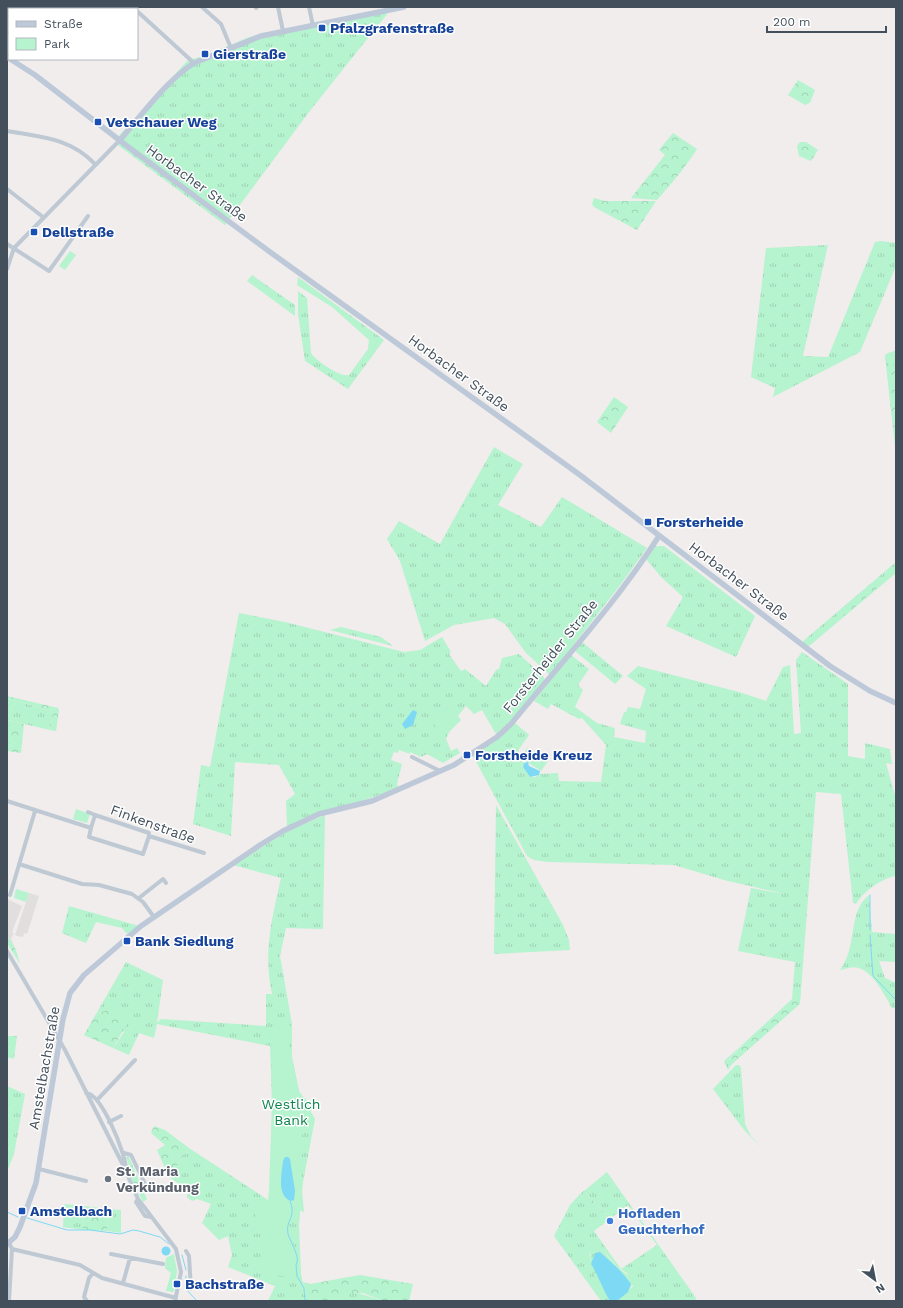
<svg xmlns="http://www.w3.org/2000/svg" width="903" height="1308" viewBox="0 0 903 1308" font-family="'Work Sans',sans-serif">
<defs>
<pattern id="grass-tufts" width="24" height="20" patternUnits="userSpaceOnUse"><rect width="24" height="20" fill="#b6f3cf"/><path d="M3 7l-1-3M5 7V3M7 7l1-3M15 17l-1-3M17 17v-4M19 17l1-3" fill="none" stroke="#9ed2b4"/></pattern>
<pattern id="forest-crowns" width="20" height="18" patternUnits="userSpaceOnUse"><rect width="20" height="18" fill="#b6f3cf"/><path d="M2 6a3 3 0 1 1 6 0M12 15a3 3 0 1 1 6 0" fill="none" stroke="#9ed2b4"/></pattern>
</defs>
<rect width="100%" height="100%" fill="#f0edec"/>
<path fill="#e1dede" d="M7,7H48L50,9H9V27L7,30Z
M29,893L39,896L27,934L24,933L23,937L17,936L15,935Z
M7,899L22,906L12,932L14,933L11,939L16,950L7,935Z"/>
<path fill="url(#grass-tufts)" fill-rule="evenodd" d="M386,8L388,13L309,112L225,225L119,146L115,140L188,60L204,56L249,37Z
M881,241L896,243V266L860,352L773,397L775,388L751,377L766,248L828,245L803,356L828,357L875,242Z
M252,275L295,305V316L247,281Z
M298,277L384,340L348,389L305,361L298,314V291L307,298L311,353C315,360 341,378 349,375L368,349L369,340L332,307L297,285Z
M896,350V456L885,355Z
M494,447L523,464L498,505L541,527L562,497L647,548L621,584L550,675L526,653L505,624L494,618L454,625L425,641L400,561L387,539L399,521L440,544Z
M655,546H664L755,616L736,657L666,626L682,599V596L662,578L646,559Z
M896,562V573L808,647L802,642Z
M239,613L285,622L404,652L420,650L442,637L451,652L449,654L461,671L465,669L486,686L496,670L499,669L502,658L519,654L543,676L545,680L514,719L496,734L482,710L474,714L466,706L458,716L461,720L449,732L446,739L451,751L457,748L460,753L443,763L427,754L421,757L410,752V754L399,750L398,753L394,752L391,760L402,764L397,784L399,788L287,827L286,801L295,794L279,765L235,762L231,836L193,824L201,765L210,767Z
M341,627L381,637L393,646L330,630Z
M581,641L623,676L615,684L575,651Z
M802,652L848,684V756L865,759V743L890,749L892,764L886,763L896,799V876C882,878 863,892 856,904L853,903L841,794L816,792L800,1004L792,999L795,962L738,951L751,888L785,894L724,880L674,865L548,862L534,860L527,856L473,756L506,732L515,723L529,735L519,749L518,754L524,763L523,767L530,777H535L540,774L558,773L559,781L601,782L606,745L582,718L579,719L551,704L548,709L534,701L571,655L589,669L578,685L583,690L575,707L597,723L615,728L614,737L645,743L646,731L620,724L624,712H626L628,707L640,709L646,689L627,676L638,666L739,692L766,701L783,667L790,665L794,734L801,733L796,660Z
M8,699L53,711L50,730L7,720Z
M496,805L563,925L569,940L570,950L494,954Z
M325,815L323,929L286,928L280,956L292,1024V1057L299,1091L315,1119L303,1182L299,1224L301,1274L307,1301H268L275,1286L228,1267L232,1255L228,1236L219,1240L202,1223L211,1204L197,1199L192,1201L187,1197L189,1191L169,1177L189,1148L271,1202L272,1100L270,1046L157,1024L154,1038L139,1033L129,1055L113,1048L124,1032L107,1010L96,1014L126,962L163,980L157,1023L161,1019L266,1026V994H272C263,953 272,918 281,878L233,865L288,831Z
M869,895L872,932L896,934V962L879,961L885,978L896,983V1008H892C885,996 874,973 859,968C852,966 847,969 840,970C858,947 847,912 869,895Z
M69,906L139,926L127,934L122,928L96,922L86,943L62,933Z
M7,1036H17L14,1059L7,1057Z
M741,1046L729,1060L732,1064L728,1070L724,1061Z
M736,1065H739L741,1068L745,1124L751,1136L763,1149L745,1131L713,1089Z
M7,1086L25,1094L14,1154L7,1172Z
M607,1172L696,1298L695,1301H619L633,1286L627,1273L617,1267L603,1250L589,1253L594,1273L606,1301H601L554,1236L570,1205L580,1194L606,1218L607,1216L584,1191ZM628,1205L657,1245L621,1269L594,1231Z
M64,1204L84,1206L83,1230L63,1227Z
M108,1209L121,1210V1233L107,1231Z
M355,1292L383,1301H342L346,1293Z"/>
<path fill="url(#forest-crowns)" d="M798,80L815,90L810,103L805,105L788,95Z
M673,133L697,149C685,168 672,183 657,200L631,198L665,155L659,150Z
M800,142H806L818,150L811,161L799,156L797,146Z
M594,198L605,201H656L637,230L594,207L592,204Z
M890,352C900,379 896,421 896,450L885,355Z
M614,397L628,407L611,433L597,422Z
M872,583L877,588L844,616L839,611Z
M7,696L58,708L59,711L56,731L50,730L53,711L8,699L7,711Z
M7,720L24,724L21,753L7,751Z
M7,935L16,950L20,964L7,943Z
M792,999L800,1004L732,1064L729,1061L741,1046Z
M107,1010L129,1020L113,1048L84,1035L96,1014Z
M154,1126L165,1130L189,1148L169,1177L157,1150L165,1145L151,1133Z
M126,1157H129L147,1199L143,1202L130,1176L132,1174Z
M584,1191L607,1216L603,1219L580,1194Z
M84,1206L108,1209L107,1231L83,1230Z
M596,1237C602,1248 608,1259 617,1267C623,1272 629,1275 634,1281L627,1294L619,1301H606C596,1282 587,1262 591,1240Z
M360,1275L413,1284L409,1301H383L363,1293H346L342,1301H307L303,1282L310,1284Z"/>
<path fill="#b6f3cf" d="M70,251L76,255L65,270L59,266Z
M451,705L457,715L437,729L430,718Z
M527,748L548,761L541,771L521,758Z
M76,809L90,814L87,823L73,819Z
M16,889L29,893L26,902L14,898Z
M292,1026L289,1044L299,1091L304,1098L313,1105L298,1147L304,1212L290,1207L287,1224L295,1250L298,1279L259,1272L267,1232L251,1234L260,1196L268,1201L269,1190L272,1106L271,1038H267V1027Z
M174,1254L177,1271L174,1291L173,1292L166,1291L171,1273L165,1268L166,1258Z"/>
<path fill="#7ed9f4" d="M413,710L417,712L413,725L405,729L402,724Z
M528,762L529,766L540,771L539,775L530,777L523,767L524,763Z
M285,1157H288L290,1159L295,1191L294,1200L291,1201C276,1196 282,1173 283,1161Z
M161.5 1251a4.5 4.5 0 1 1 9 0a4.5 4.5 0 1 1-9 0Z
M600,1252C611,1262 622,1271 631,1284L628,1292L617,1301H610C604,1292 598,1275 591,1264L595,1253Z"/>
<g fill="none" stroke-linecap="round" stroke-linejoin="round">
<path stroke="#7ed9f4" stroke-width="1" d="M870,930V895
M870,935L873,976L896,1000
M290,1201C297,1218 285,1220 288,1234C291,1243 301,1258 296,1265L297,1276L304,1288L305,1301
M7,1212L18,1217
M27,1218L67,1230H90L120,1234L133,1230L139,1231L160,1237L169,1244
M182,1255L186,1270
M186,1276L185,1288L197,1301"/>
<path stroke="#bec9d4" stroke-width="4" d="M202,7L221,24L231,48
M278,7L283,31
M309,7L313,26
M256,8L257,7
M137,11L194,63
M7,131C41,137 70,138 95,164
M7,189L43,217
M7,244L49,271L88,216
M7,269L14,248L120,140
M412,757L440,771
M7,801L91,828L95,815L149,833V836L204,853
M88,812L95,815
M91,828L89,837L143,854L149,836
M19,864L82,884L99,885L132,894L143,902L154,917
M10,895L35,811
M139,898L163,879L166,883
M7,951L65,1050L124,1167L138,1199L176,1249L181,1272L175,1301
M86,1093C102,1094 125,1153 126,1168
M97,1100L135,1060
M109,1122L121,1116
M124,1153L131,1155L148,1190
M39,1169L86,1181
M138,1199L136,1202L145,1216L151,1217
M12,1249L80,1265L102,1278L176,1298
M186,1251L189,1256L191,1289
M111,1254L163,1264
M123,1283L130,1258
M9,1301L12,1249L9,1243
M87,1301L84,1297L89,1278L93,1273"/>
<path stroke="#bdc9d8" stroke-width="5.5" d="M10,59L35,75L127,146L270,252L580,475L830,666L870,691L896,703
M120,140C141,116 167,80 194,63L261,36L404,7
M7,1244L15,1237L20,1227L36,1183L63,1019L70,993L84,975L141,926L260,845L283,831L319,814L372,801L454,765L497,737L511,724C560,664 617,602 659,536"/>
</g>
<g fill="#1a4fb4" stroke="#fff" stroke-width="1.5">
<rect x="318" y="24" width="8" height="8" rx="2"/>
<rect x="201" y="50" width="8" height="8" rx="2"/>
<rect x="94" y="118" width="8" height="8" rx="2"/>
<rect x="30" y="228" width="8" height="8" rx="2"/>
<rect x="644" y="518" width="8" height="8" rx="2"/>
<rect x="463" y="751" width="8" height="8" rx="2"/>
<rect x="123" y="937" width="8" height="8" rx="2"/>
<rect x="18" y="1207" width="8" height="8" rx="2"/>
<rect x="173" y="1280" width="8" height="8" rx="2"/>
</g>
<circle fill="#6b7280" stroke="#fff" stroke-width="1.5" cx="108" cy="1179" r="4"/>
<circle fill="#3f7fe0" stroke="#fff" stroke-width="1.5" cx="610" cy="1221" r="4"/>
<g text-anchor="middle" stroke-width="3" stroke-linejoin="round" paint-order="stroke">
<g font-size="14" font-weight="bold" fill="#164399" stroke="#fff" text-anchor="start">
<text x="330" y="33">Pfalzgrafenstraße</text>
<text x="213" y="59">Gierstraße</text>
<text x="106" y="127">Vetschauer Weg</text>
<text x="42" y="237">Dellstraße</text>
<text x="656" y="527">Forsterheide</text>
<text x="475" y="760">Forstheide Kreuz</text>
<text x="135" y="946">Bank Siedlung</text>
<text x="30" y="1216">Amstelbach</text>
<text x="185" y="1289">Bachstraße</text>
</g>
<g font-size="14" fill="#43505c" stroke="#fff">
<text transform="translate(197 183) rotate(36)" y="5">Horbacher Straße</text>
<text transform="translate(459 373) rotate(36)" y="5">Horbacher Straße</text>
<text transform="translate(739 581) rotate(37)" y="5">Horbacher Straße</text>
<text transform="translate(550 656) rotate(-51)" y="5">Forsterheider Straße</text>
<text transform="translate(153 824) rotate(20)" y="5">Finkenstraße</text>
<text transform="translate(44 1068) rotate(-80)" y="5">Amstelbachstraße</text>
</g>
<g font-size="14" fill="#0d844c" stroke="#fff">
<text x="291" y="1109">Westlich<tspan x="291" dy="16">Bank</tspan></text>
</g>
<g font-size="14" font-weight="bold" fill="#5b616d" stroke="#fff" text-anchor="start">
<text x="116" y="1176">St. Maria<tspan x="116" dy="16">Verkündung</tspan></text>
</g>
<g font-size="14" font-weight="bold" fill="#366cbe" stroke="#fff" text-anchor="start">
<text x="618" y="1218">Hofladen<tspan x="618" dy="16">Geuchterhof</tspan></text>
</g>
</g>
<rect width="903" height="1308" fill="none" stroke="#43505c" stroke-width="16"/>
<rect x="8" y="8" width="130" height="52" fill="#ffffff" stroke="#b4b9be"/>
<rect x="16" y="21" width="20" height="6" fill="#bdc9d8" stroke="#b4b9be"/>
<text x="44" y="28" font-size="12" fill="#43505c">Straße</text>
<rect x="16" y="38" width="20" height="12" fill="#b6f3cf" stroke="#b4b9be"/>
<text x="44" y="48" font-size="12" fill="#43505c">Park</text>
<g transform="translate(875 1280) rotate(148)" stroke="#ffffff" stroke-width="3" paint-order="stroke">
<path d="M0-3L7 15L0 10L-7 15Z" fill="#43505c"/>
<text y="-6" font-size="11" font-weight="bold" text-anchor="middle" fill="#43505c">N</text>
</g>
<path d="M767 26v6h119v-6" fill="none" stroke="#43505c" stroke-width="2"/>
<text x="773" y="26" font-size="12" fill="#43505c" stroke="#ffffff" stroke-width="3" paint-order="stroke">200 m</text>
</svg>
